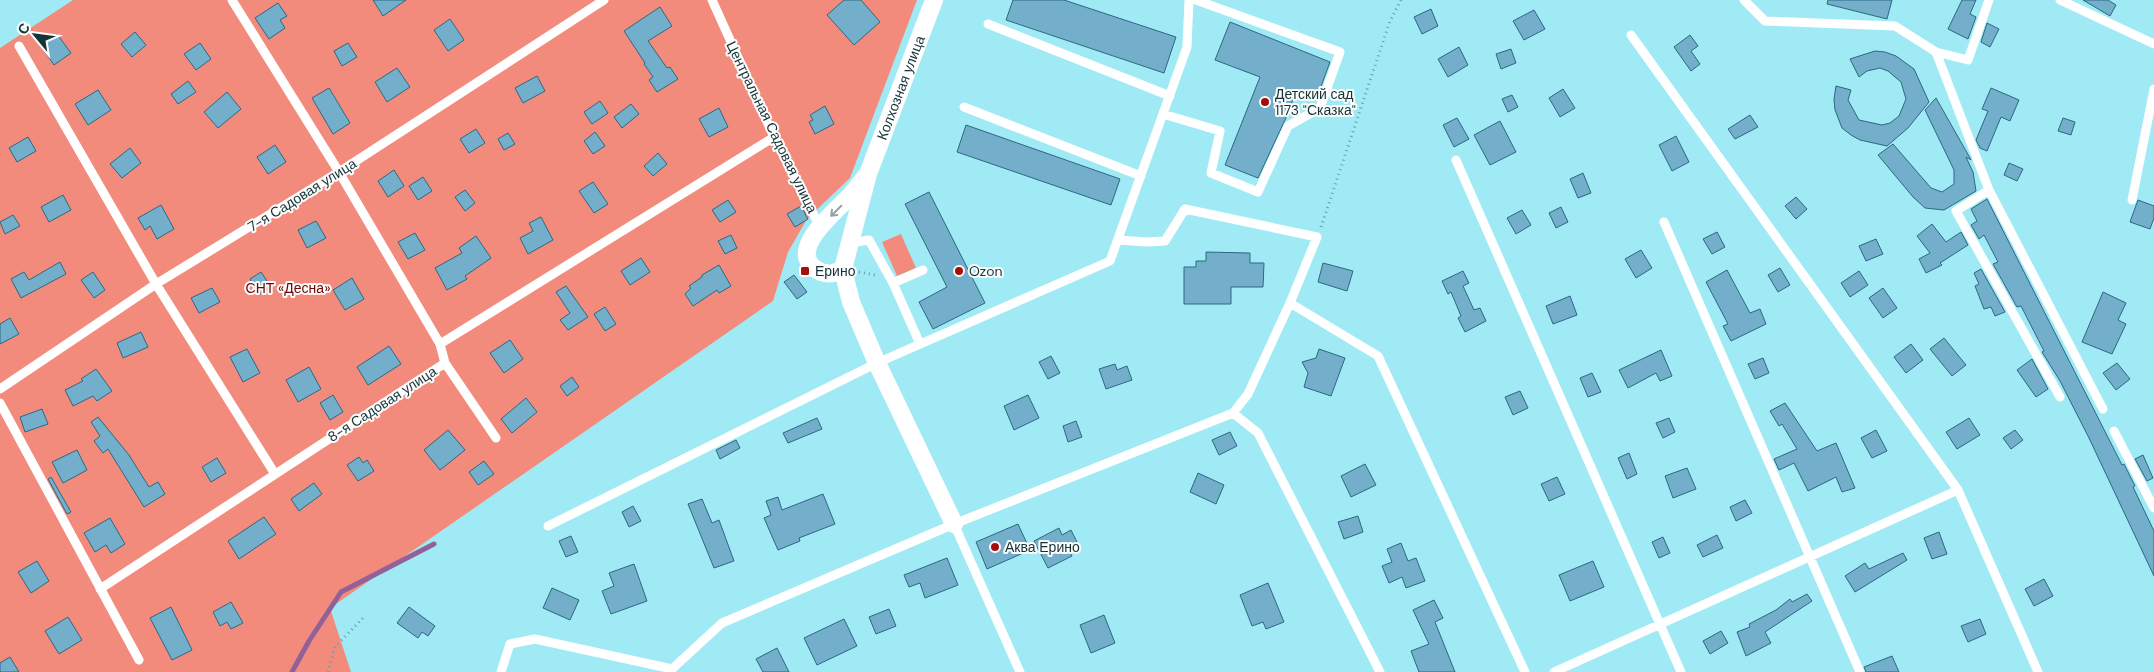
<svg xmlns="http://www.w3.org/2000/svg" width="2154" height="672" viewBox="0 0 2154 672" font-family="'DM Sans',sans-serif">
<rect width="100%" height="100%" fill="#a0eaf6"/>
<path fill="#f38b7c" d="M73,0H917L850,178L807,219L788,252L773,301L330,608L351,672H0V48Z
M901,234L916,268L897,276L882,242Z"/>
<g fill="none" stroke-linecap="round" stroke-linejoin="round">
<path stroke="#916198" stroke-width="5" d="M292,672L309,641L341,592L434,544"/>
</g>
<path fill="#73afcb" stroke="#2b6881" d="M373,0H406L383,16Z
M844,0H861L880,22L854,45L827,15Z
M1013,0H1064L1176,37L1164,73L1006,20Z
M1828,0H1892L1887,19L1827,4Z
M1962,0H1976L1970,14L1976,17L1968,39L1948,29Z
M2083,0H2108L2116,5L2110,16Z
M278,3L287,16L280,20L285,28L269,39L255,18Z
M660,7L672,26L648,41L667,68L670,67L678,79L657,92L649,80L653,77L644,64L645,63L624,31Z
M1431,9L1438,26L1422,34L1414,17Z
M1534,10L1545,29L1524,40L1513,21Z
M450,19L464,40L448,51L434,30Z
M1230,22L1330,62L1316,100L1296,92L1285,120L1258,178L1225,165L1260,77L1215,60Z
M1987,23L1999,29L1990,47L1981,42Z
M135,32L146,45L132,57L121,44Z
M57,34L71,53L54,65L41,46Z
M1690,35L1698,46L1691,51L1700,64L1691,71L1674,47Z
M200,43L211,59L196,70L184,54Z
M348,43L357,57L342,66L334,51Z
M1459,47L1468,65L1448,77L1438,59Z
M1511,49L1516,63L1501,69L1496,54Z
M1875,51L1885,52L1896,56L1914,69L1929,102L1908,128L1887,146L1860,140L1851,135L1842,128L1835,110L1834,99L1836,86L1851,90L1848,100L1859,120L1882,125L1890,123L1899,116L1906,99L1901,82L1888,71L1880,68L1867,71L1859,77L1850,59Z
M397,68L410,87L387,102L375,82Z
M537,76L545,91L523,103L515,88Z
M188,81L196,92L178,104L171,94Z
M329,88L350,123L333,134L312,98Z
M1991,88L2019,100L2010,121L2001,117L1987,151L1980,148L1976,140L1988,111L1982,109Z
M1563,89L1575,108L1560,117L1549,98Z
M98,90L111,110L88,125L75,104Z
M227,92L241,109L218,128L204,112Z
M1512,95L1518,107L1508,112L1502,99Z
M1936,98L1970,158L1971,160L1966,157L1973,172L1976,191L1944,210L1925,208L1913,197L1878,155L1893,144L1931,188L1942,192L1954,184V170L1925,110Z
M600,101L608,113L592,124L584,112Z
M631,104L639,114L622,128L614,117Z
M825,106L834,124L815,134L809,122L813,120L810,115Z
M719,108L728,127L709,137L699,119Z
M1750,115L1758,127L1735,139L1728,129Z
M1457,118L1469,139L1454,147L1443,125Z
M2063,118L2075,122L2071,135L2058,131Z
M1500,121L1516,152L1490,165L1474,135Z
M966,125L1120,179L1111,205L957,152Z
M476,129L485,143L469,153L460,139Z
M595,132L605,146L593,154L584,141Z
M508,133L515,144L504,150L498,139Z
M1676,136L1689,162L1672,171L1659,145Z
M28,137L36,151L17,162L9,148Z
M275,145L286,162L268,174L257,157Z
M130,148L141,163L122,178L110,164Z
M658,153L667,164L653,176L644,166Z
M2009,163L2023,169L2017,181L2004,175Z
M394,170L404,186L388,197L378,181Z
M1583,173L1591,193L1578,198L1570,179Z
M423,177L432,191L418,200L409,186Z
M593,182L608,204L594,213L579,191Z
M465,190L475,203L465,211L455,197Z
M929,192L985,303L933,329L919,302L947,287L905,204Z
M63,195L71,210L49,222L41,207Z
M1796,197L1807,209L1796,219L1785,206Z
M1987,199L2122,465L2124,464L2135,486L2133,487L2154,531V576L2089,438L2060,381L2042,352L2044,351L2021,306L2017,307L1993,264L1998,262L1984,235L1979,239L1971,225L1977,221L1971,209Z
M728,200L736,212L720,222L712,210Z
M2138,200L2154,206V218L2150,229L2130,222Z
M161,205L174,229L157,239L150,226L145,230L138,218Z
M801,206L808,219L795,227L787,214Z
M1561,207L1568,222L1556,228L1549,213Z
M1522,210L1531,225L1516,234L1507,218Z
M13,215L20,226L5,234L0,222Z
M541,217L553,240L528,254L520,238L533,231L529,223Z
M316,221L326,238L307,248L298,230Z
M1932,224L1946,242L1961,232L1968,245L1940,263L1942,265L1926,273L1919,259L1930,253L1917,236Z
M1717,232L1725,247L1712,254L1703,239Z
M415,233L425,250L408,259L398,242Z
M731,235L737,248L725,254L718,241Z
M476,236L491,258L465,276L467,279L447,290L435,268L462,253L459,248Z
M1876,239L1883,254L1866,261L1859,246Z
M1641,250L1652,268L1636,278L1625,259Z
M1206,252L1250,253V263H1264L1263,287H1231V304H1184V267H1196V261H1206Z
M641,258L650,272L630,285L621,271Z
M60,262L66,274L21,298L11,279L24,272L29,280Z
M1323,263L1353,271L1347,291L1318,282Z
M719,265L731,286L719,293L717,290L693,306L685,294L691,288L689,286L702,277V275Z
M1780,268L1790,285L1778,292L1768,275Z
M1981,269L2005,312L1995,316L1991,307L1984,309L1975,286L1979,284L1974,273Z
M1727,270L1750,313L1760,309L1766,324L1731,341L1723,326L1728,324L1706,282Z
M1463,271L1469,283L1463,286L1474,310L1480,308L1486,321L1465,332L1458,318L1461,316L1451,292L1448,294L1442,281Z
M1859,271L1868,285L1850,297L1841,283Z
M93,272L105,290L94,298L81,280Z
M261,272L271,287L259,294L250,279Z
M794,275L807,292L797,299L784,282Z
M352,278L364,299L345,310L333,290Z
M566,286L588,317L568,330L560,320L570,313L556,292Z
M212,288L220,302L199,313L191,298Z
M1883,288L1897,308L1883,318L1869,298Z
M2103,292L2126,303L2118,320L2126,324L2112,354L2082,342Z
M1570,296L1577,315L1553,324L1546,306Z
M605,307L616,324L605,331L594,314Z
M10,318L19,334L0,344V324Z
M141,332L148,347L123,358L117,343Z
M1944,338L1966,365L1952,376L1930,349Z
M510,340L523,359L504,373L490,353Z
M1911,344L1923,360L1906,373L1894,357Z
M389,346L401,364L368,385L357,367Z
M247,349L260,373L243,382L230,357Z
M1319,349L1345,358L1331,396L1304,387L1308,373L1302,362L1316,358Z
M1661,350L1672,376L1660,381L1656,373L1628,388L1619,370Z
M1051,356L1060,373L1048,379L1039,362Z
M1763,358L1769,373L1755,379L1748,364Z
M2032,359L2048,389L2036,397L2017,370Z
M2117,363L2130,379L2116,390L2103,373Z
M1115,364L1117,370L1127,366L1132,380L1106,389L1099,369Z
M309,367L321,389L298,402L286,380Z
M96,369L112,391L97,401L93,396L73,406L65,390L83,381L81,379Z
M1592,373L1601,392L1588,397L1580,378Z
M572,377L579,387L567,396L560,386Z
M1520,391L1528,408L1513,415L1505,397Z
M333,395L343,412L330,420L320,403Z
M1028,395L1039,418L1014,430L1004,406Z
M526,398L537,412L512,433L501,419Z
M1785,403L1817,451L1836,443L1855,488L1842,492L1836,477L1808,491L1794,463L1779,470L1774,459L1797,449L1782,424L1779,426L1770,411Z
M42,409L48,424L25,432L20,417Z
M98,417L129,455L149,487L158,482L165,494L144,507L108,449L103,453L94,441L100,436L91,422Z
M817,418L822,429L788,443L783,433Z
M1669,418L1675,432L1663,438L1656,423Z
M1969,418L1980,435L1957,449L1946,432Z
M1076,421L1082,437L1068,442L1063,426Z
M448,430L465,450L440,470L424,450Z
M1876,430L1887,451L1872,458L1861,438Z
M2015,430L2023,440L2011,449L2003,438Z
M1230,432L1237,446L1219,455L1212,440Z
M736,440L740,448L720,459L716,450Z
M77,450L87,470L63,483L52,462Z
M1629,453L1637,474L1627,479L1618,458Z
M2143,455L2153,478L2147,481L2135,459Z
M359,457L363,463L367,460L374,471L358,481L347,465Z
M217,458L226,473L211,482L202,467Z
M484,461L494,474L478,485L469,472Z
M1365,464L1376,485L1351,497L1341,476Z
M1687,468L1696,489L1673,498L1665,476Z
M1198,473L1224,485L1216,504L1190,492Z
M51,477L71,512L67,514L48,479Z
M1557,477L1565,494L1549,501L1541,484Z
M314,483L322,494L299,511L291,499Z
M823,494L835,524L799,538L800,541L778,550L764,518L771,515L766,501L778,497L782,510Z
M702,499L712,523L719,520L734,561L714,568L688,504Z
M1745,500L1752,513L1736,521L1730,507Z
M633,506L641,521L629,527L622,512Z
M1358,516L1363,532L1344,539L1338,522Z
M264,517L276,534L239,559L228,541Z
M110,518L125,544L111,553L106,545L95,552L84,533Z
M1018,524L1030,550L987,569L976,542Z
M1059,528L1062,535L1071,530L1077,542L1067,546L1072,556L1048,568L1034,541Z
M1939,532L1947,554L1932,559L1924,538Z
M1717,535L1723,548L1703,557L1697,545Z
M571,536L578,552L566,557L559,541Z
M1663,537L1670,553L1659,558L1652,542Z
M1401,543L1408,561L1416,558L1425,581L1406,588L1402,577L1389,583L1382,566L1392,562L1387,549Z
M1903,553L1907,560L1855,592L1845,576L1865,563L1869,569Z
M947,558L958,585L925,598L920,583L909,587L904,575Z
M37,561L49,581L31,593L18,572Z
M1593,561L1604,587L1570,601L1559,575Z
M634,564L647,601L611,614L602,591L614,586L609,573Z
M2044,579L2053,596L2034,606L2025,589Z
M1268,583L1284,622L1266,629L1263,622L1252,626L1240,595Z
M552,588L579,600L570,620L543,608Z
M1807,594L1812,601L1765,632L1771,643L1746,656L1737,632L1750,627L1749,624L1776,610L1790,599L1792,602Z
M1434,600L1443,618L1435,622L1455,672H1419L1411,651L1429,644L1413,610Z
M231,602L243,623L231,629L227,622L220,626L213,612Z
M171,607L192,650L172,660L150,618Z
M409,607L435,626L428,636L422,632L418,638L397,623Z
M889,609L896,626L876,634L869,617Z
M1104,615L1115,643L1091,653L1080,625Z
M68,617L82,640L59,654L45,631Z
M844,619L857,646L817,665L804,638Z
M1980,619L1986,634L1968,642L1961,626Z
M1721,631L1728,643L1710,654L1703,641Z
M777,648L789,672H763L756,659Z
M1892,656L1899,672H1866L1864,667Z
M10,657L19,672H0V663Z"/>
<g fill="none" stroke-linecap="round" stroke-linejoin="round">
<path stroke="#679fa8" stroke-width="3" stroke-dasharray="1 4" stroke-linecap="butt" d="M1321,227L1390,21L1401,0
M859,272L875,275
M328,672L335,647L365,616"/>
<path stroke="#fff" stroke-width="9" d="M232,0L339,172L440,344
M712,0L774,137L820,227
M1744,0L1765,21L1895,26L1936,52L1968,60L1989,0
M2060,0L2154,44
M988,24L1170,96
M1631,35L1958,490L2038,672
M19,46L156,284L275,474
M1936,52L1989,190L2103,409
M964,107L1141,176
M1163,114L1220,131L1211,173L1258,192L1288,126L1320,108L1340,52L1196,0
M1456,160L1681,672
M1989,190L1956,211L2060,397
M2132,200L2154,89
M1664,222L1860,672
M850,243L869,240L893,283L923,270
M893,283L920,344
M1290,303L1378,356L1525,672
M445,363L496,438
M0,389L156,284L339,172L604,0
M0,403L139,660
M1233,413L1258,433L1380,672
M2114,431L2154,508
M954,524L1020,672
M548,526L877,363L1110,261L1187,47L1189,0
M100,589L445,363L440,344L774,137
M501,672L510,644L535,639L672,669L722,623L954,524L1233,413L1248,394L1290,303L1317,237L1185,209L1165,241L1147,242L1118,240
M1554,672L1958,490"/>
<g stroke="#fff" stroke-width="18">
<path id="s1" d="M868,174C861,182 855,191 848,198C834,213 782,254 821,272C830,275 836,273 843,269L868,174L934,0"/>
<path d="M843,270L851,302L877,363L954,524"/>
</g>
</g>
<defs><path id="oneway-shaft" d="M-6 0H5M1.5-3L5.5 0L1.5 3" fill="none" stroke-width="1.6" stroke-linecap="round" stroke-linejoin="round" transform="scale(1.25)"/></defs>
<use stroke="#95a3a5" href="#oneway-shaft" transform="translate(836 211) rotate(135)"/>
<g fill="#a50f0b" stroke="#fcfcfc" stroke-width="2">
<circle cx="1265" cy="102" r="5"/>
<rect x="800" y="266" width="10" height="10" rx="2.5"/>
<circle cx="959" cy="271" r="5"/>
<circle cx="995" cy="547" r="5"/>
</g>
<g text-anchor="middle" stroke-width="4" stroke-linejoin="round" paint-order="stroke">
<g font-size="14" fill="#143337" stroke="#fcfcfc">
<text dy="5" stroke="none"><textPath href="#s1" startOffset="340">Колхозная улица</textPath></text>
<text transform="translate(772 127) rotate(64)" y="5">Центральная Садовая улица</text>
<text transform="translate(302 195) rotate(-32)" y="5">7-я Садовая улица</text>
<text transform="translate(382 404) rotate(-33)" y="5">8-я Садовая улица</text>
</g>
<g font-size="14" fill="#143337" stroke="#fcfcfc" text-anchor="start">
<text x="1275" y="99">Детский сад<tspan x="1275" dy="16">1173 "Сказка"</tspan></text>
<text x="815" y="276">Ерино</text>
<text x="969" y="276">Ozon</text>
<text x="1005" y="552">Аква Ерино</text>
</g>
<g font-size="14" fill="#6f0404" stroke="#fcfcfc">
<text x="288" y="293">СНТ «Десна»</text>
</g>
</g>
<g transform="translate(35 35) rotate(299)" stroke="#fcfcfc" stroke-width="4" paint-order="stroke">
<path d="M0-4L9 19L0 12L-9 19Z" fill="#143337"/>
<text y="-8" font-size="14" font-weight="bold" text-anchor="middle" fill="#143337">С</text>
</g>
</svg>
